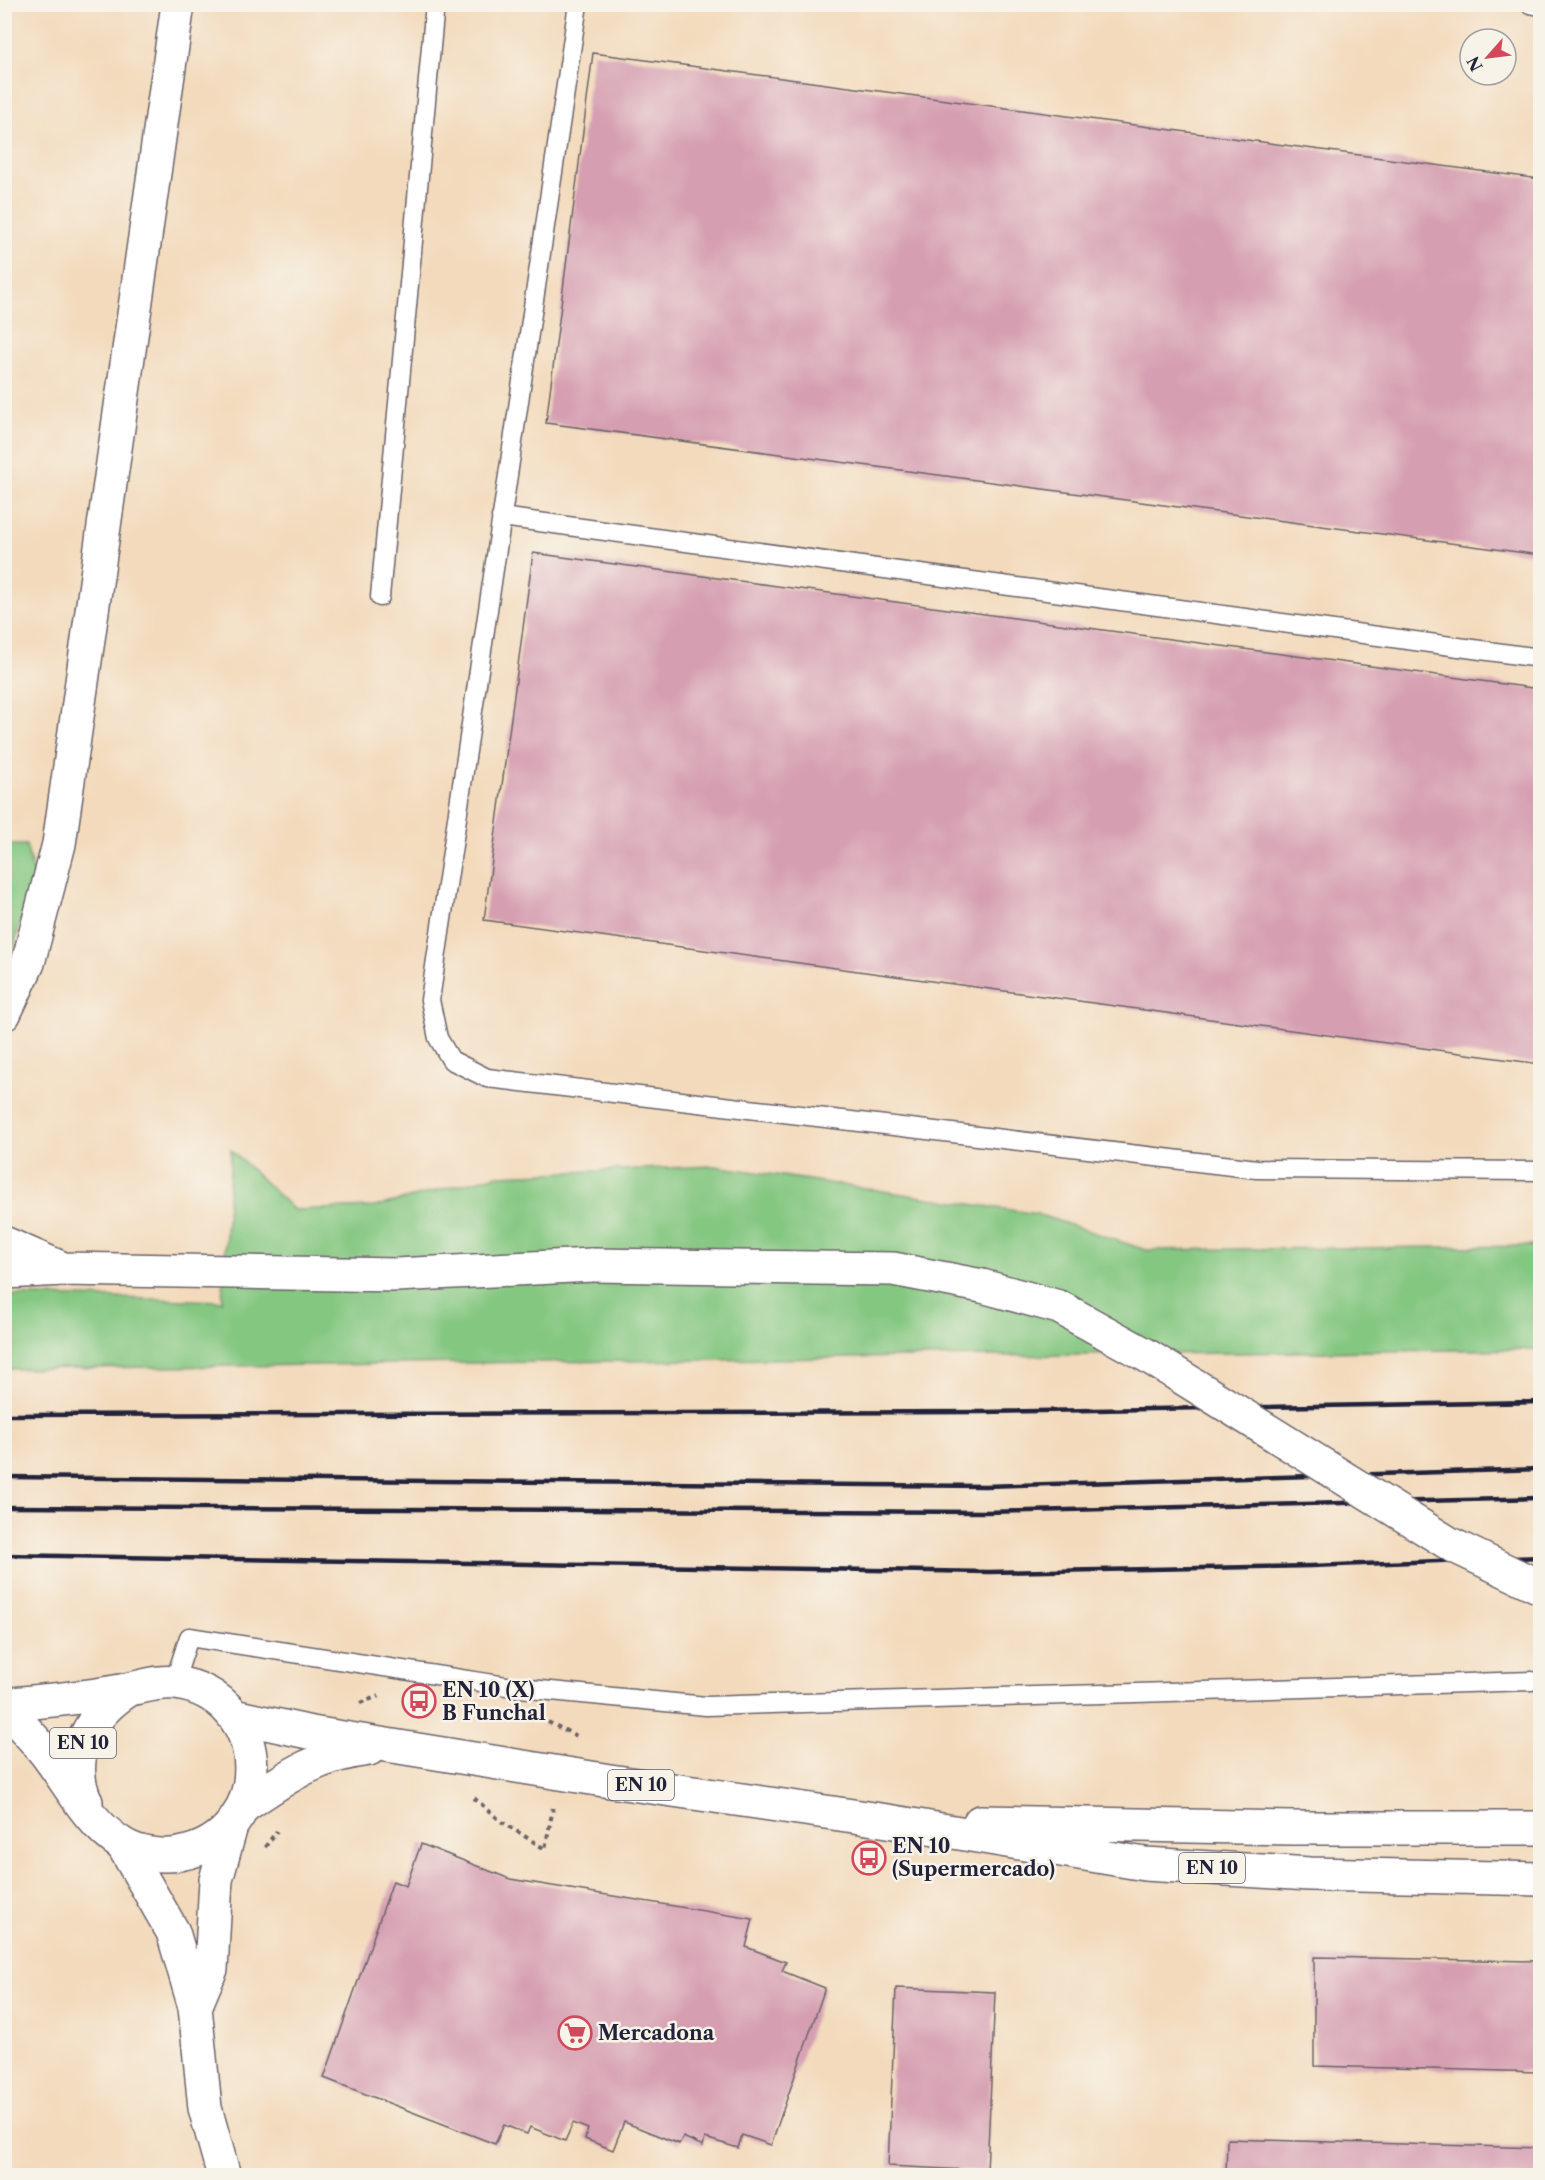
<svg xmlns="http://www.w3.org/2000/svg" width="1545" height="2180" viewBox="0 0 1545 2180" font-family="'Libre Caslon Text',serif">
<rect width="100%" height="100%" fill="#f7f3e8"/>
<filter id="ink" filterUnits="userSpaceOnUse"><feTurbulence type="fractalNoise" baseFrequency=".0167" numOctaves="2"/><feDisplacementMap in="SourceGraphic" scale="12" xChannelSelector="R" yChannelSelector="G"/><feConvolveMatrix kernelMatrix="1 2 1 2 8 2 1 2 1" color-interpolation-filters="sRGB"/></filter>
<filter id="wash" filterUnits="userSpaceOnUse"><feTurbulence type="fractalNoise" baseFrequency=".008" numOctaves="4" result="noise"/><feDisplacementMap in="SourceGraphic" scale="24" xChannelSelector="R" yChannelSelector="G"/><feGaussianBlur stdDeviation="1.35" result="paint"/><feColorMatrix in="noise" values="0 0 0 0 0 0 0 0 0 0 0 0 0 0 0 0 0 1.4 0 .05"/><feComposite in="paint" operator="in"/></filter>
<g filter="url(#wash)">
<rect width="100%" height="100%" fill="#f3dabc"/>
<path fill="#84c781" stroke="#53745e" stroke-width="1.5" d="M5,845H26L34,875L5,977Z
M231,1150L294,1210L374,1207L498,1175L715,1166L1037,1214L1146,1250L1540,1246V1349L5,1369V1295L222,1301Z"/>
<g id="blocks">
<path fill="#d59eb1" d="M593,53L1540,179V555L546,423Z
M533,553L1540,689V1064L484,920Z
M421,1844L510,1879L753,1919L746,1947L786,1962L782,1971L825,1988L771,2145L742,2135L738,2148L705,2138L703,2146L683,2137L679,2144L624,2122L613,2150L585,2139L588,2129L573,2123L565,2141L530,2127L527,2134L504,2125L495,2144L324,2078L393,1881L406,1886Z
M1314,1957L1540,1961V2072L1314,2066Z
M896,1988L995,1992L987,2171L888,2166Z
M1227,2139L1540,2148V2176H1226Z"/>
</g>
</g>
<g filter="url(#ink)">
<use href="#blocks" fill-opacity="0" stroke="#6b6268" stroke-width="1.5"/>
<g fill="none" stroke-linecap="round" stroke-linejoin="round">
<defs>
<path id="lane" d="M578,4L430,1000L438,1038L451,1060L487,1078L1257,1169L1540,1171
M1530,4L1540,6
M501,517L1540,658
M380,597L435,4
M174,1683L189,1637L520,1688L706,1706L1532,1681"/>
<path id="street" d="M4,1014L28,963L59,844L178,4
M4,1243L59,1267
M4,1272L64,1269L396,1275L592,1265"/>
<path id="secondary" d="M123,1845L173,1932L195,2007L205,2108L224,2176
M195,2007L211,1969L216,1880L231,1826"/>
<path id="primary" d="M4,1705C46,1700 90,1698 130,1689C146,1686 159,1681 175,1683C274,1696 277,1837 179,1854C160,1857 138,1854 122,1844C88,1823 68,1781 44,1751C31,1735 17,1721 4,1706
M234,1716L312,1733L610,1781L888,1821L1145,1864L1310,1874L1540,1879
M86,1802C65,1756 91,1713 130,1689
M244,1806C287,1777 315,1756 369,1749
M980,1822L1292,1828H1540"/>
</defs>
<use href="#lane" stroke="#6b6268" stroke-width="21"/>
<use href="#street" stroke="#6b6268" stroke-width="36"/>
<use href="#secondary" stroke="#6b6268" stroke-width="36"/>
<use href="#primary" stroke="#6b6268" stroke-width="36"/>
<path stroke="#6b6268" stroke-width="4" stroke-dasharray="4.5 4.5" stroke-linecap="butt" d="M360,1703L379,1696
M548,1722L579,1737
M474,1798L502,1822L545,1849L553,1808
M265,1847L277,1831"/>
<use href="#lane" stroke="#fff" stroke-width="18"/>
<use href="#street" stroke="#fff" stroke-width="33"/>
<use href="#secondary" stroke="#fff" stroke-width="33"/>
<use href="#primary" stroke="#fff" stroke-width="33"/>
<path stroke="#22223b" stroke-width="4.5" d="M4,1415L981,1412L1540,1402
M4,1477L985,1486L1540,1469
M4,1507L986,1512L1540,1498
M4,1555L989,1572L1312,1566L1540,1557"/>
<defs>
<path id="street-bridge" d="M592,1265L893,1269L982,1286L1059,1307L1146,1355L1450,1544L1540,1587"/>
</defs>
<use href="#street-bridge" stroke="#6b6268" stroke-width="36" stroke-linecap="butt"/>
<use href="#street-bridge" stroke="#fff" stroke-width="33"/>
</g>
</g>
<defs>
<symbol id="bus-ring" viewBox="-11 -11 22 22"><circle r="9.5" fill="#f7f3e8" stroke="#d1495b" stroke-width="1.5"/><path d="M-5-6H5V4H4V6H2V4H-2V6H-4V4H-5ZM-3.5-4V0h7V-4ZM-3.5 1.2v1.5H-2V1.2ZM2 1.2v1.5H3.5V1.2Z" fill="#d1495b"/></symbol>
<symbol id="supermarket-ring" viewBox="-11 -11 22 22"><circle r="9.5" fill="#f7f3e8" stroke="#d1495b" stroke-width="1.5"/><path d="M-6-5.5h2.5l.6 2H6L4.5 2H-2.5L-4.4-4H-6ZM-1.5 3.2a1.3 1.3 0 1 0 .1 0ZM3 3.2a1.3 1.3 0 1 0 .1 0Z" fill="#d1495b"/></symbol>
</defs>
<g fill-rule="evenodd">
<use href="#bus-ring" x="400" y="1682" width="38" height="38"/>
<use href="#bus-ring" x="850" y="1839" width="38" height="38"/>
<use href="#supermarket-ring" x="556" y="2014" width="38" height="38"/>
</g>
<g text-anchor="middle" stroke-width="5" stroke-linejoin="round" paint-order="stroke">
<g fill="#f7f3e8" stroke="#62616f" stroke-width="1.5">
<rect x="50" y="1728" width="66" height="30" rx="4.5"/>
<rect x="608" y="1770" width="66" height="30" rx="4.5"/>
<rect x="1179" y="1853" width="66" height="30" rx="4.5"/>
</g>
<g font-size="18" font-weight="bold" fill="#22223b">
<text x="83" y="1749">EN 10</text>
<text x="641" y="1791">EN 10</text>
<text x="1212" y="1874">EN 10</text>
</g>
<g font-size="20" font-weight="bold" fill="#22223b" stroke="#f7f3e8" text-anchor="start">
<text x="442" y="1697">EN 10 (X)<tspan x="442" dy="23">B Funchal</tspan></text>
<text x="892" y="1853">EN 10<tspan x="892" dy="23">(Supermercado)</tspan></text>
<text x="598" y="2040">Mercadona</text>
</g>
</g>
<rect width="1545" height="2180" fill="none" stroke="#f7f3e8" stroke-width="24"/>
<g transform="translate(1488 57) rotate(242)"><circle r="28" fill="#f7f3e8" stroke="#a29fa3" stroke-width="1.5"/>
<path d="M0-4.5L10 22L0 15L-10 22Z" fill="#d1495b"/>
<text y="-9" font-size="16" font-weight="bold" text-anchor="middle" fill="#22223b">N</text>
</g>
</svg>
